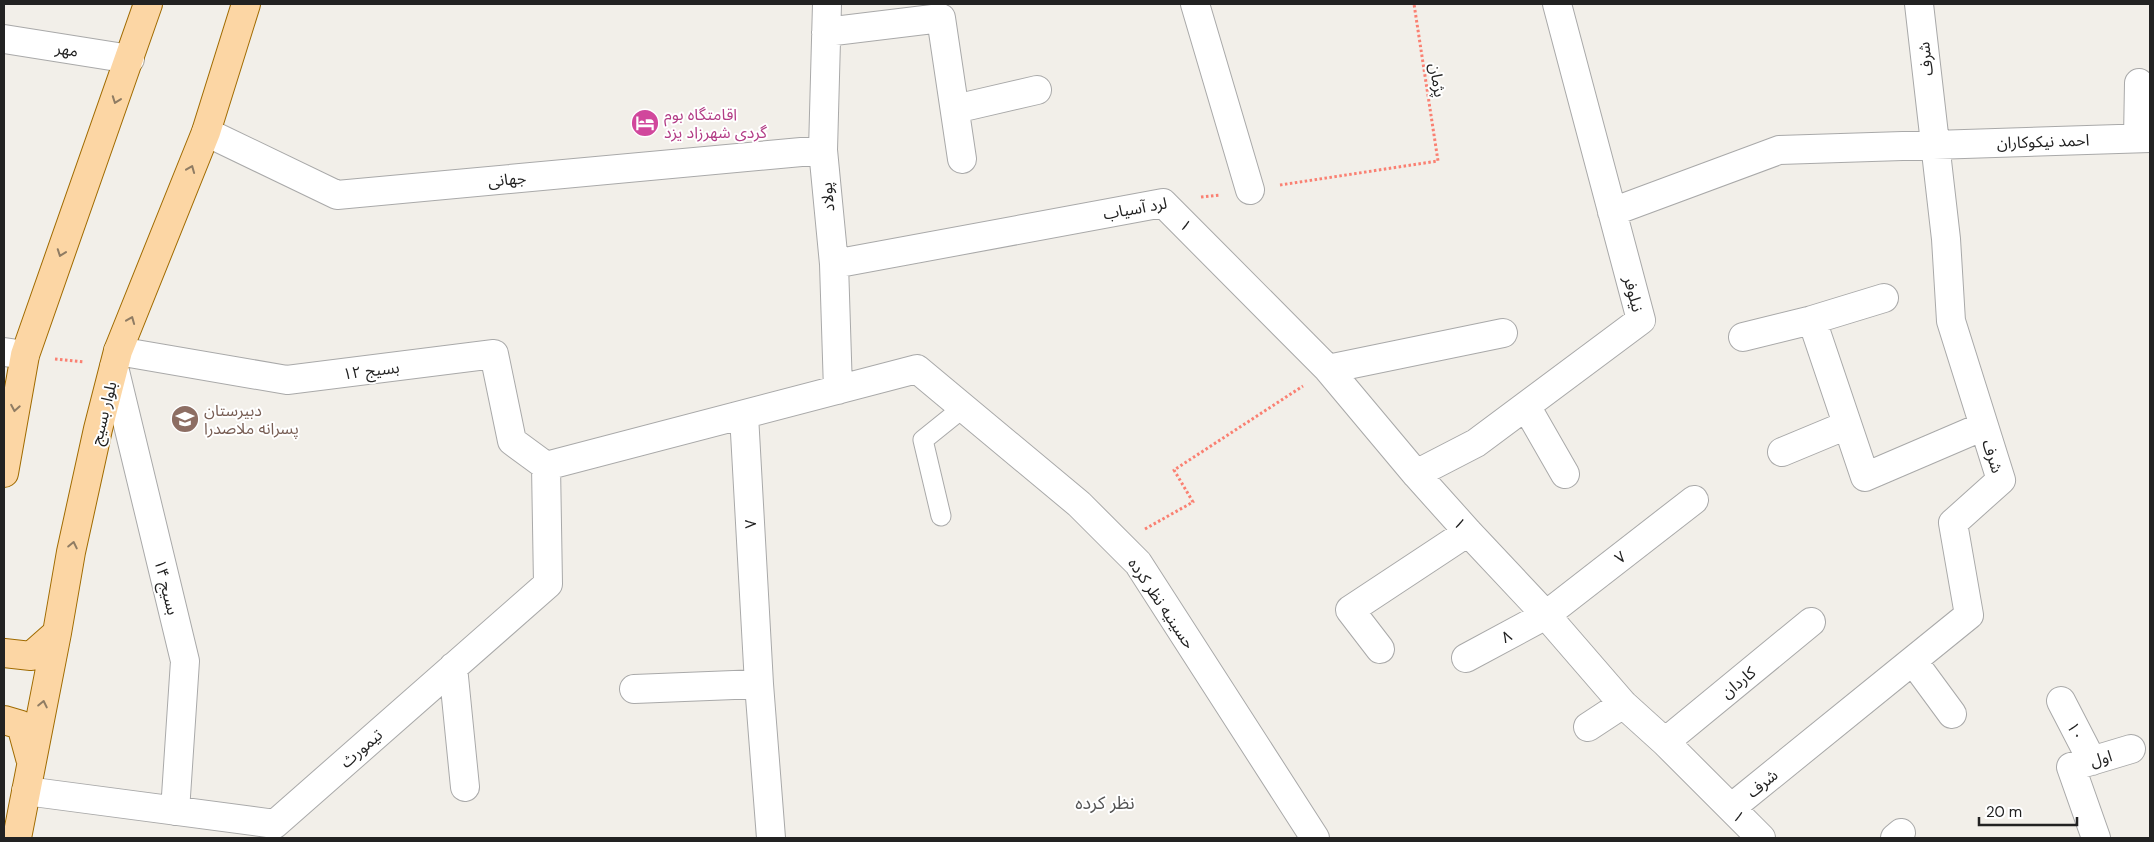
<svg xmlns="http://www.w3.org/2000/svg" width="2154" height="842" viewBox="0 0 2154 842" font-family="'DM Sans','Noto Sans Arabic',sans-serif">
<rect width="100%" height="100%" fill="#f2efe9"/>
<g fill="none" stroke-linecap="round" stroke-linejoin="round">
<defs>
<path id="service" d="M941,516L923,440L964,407"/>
<path id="minor" d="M827,4L823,150L834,264L838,390
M1195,4L1250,190
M826,32L941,18L962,159
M4,39L130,59
M955,109L1037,90
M206,132L337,195L823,150
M2138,138L2139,83
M1612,212L1779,150L2150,138
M834,264L1163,203L1328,369L1416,474L1468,532L1546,615L1623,704L1665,742L1761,838
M1884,298L1812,320L1865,477L1984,426
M1743,337L1812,320
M118,351L287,380L494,354L512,441L546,466
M4,352L25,355
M114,367L185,661L175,811
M1328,369L1503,333
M1526,406L1565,474
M744,415L759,684L771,838
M1782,452L1847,425
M546,466L917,369L1079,504L1138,563L1315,838
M1416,474L1476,443L1641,320L1557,4
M1380,649L1350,610L1468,532
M1466,658L1546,615L1694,500
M1913,661L1952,714
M453,667L465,787
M634,689L759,684
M2061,701L2092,761
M1588,727L1623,704
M1665,742L1811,622
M26,791L275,824L548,584L546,466
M1731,808L1969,615L1953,523L2001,480L1951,321L1946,239L1919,4
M1895,838L1901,833
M2096,838L2071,767L2131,749"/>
<path id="primary" d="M4,473L25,355L148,4
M4,653L31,656L57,633
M4,720L21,725L30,758
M17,838L57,633L71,552L98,429L118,351L206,132L246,4"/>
</defs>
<use href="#service" stroke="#a9a9a9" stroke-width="21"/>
<use href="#minor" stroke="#a9a9a9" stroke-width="30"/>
<use href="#primary" stroke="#a06b00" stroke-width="30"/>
<path stroke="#fa8072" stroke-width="3" stroke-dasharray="2.5 2.5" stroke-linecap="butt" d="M1280,185L1438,161L1414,4
M1201,197L1220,195
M55,359L84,362
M1145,529L1193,502L1174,470L1303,386"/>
<use href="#service" stroke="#fff" stroke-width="19"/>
<use href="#minor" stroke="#fff" stroke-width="28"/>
<use href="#primary" stroke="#fcd6a4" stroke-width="28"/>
</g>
<defs><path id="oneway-chevron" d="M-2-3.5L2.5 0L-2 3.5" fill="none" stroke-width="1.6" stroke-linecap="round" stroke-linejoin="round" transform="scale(1.25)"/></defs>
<g stroke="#8f7c63">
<use href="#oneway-chevron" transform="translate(116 100) rotate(110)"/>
<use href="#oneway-chevron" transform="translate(191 169) rotate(-68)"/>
<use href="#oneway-chevron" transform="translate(61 253) rotate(110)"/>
<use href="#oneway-chevron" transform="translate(131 320) rotate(-68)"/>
<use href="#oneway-chevron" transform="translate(15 408) rotate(100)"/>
<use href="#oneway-chevron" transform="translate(73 545) rotate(-78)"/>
<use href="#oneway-chevron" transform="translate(43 704) rotate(-78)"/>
</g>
<defs>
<symbol id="hotel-disc" viewBox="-11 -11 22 22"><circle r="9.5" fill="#d1479c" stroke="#fff"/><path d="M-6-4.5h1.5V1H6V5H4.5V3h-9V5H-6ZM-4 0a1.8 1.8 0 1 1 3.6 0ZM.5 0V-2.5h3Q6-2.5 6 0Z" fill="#fff"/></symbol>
<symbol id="school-disc" viewBox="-11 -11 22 22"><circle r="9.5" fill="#8d6e63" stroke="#fff"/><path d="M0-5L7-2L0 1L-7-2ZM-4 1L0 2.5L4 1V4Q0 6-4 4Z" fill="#fff"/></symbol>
</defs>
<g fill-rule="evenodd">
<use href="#hotel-disc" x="629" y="107" width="32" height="32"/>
<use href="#school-disc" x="169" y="403" width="32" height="32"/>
</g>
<g text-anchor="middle" stroke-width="4" stroke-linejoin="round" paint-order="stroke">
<g font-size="16" fill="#222" stroke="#fff">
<text transform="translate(67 49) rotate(9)" y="6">مهر</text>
<text transform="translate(1925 59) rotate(-97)" y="6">شرف</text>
<text transform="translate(1438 80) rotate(81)" y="6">پژمان</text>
<text transform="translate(2043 141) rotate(-2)" y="6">احمد نیکوکاران</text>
<text transform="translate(507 179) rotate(-5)" y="6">جهانی</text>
<text transform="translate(827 197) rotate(-96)" y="6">پولاد</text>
<text transform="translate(1135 208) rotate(-10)" y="6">لرد آسیاب</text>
<text transform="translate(1186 225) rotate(45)" y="6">۱</text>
<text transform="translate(1634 294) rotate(75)" y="6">نیلوفر</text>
<text transform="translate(371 370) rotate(-7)" y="6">بسیج ۱۲</text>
<text transform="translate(103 413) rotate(-76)" y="6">بلوار بسیج</text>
<text transform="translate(1993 456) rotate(72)" y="6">شرف</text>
<text transform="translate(1460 523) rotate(49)" y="6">۱</text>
<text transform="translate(750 524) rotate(-93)" y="6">۷</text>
<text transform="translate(1620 557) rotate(-38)" y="6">۷</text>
<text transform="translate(167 587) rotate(76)" y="6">بسیج ۱۴</text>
<text transform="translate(1162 603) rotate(56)" y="6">حسینیه نظر کرده</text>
<text transform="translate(1506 636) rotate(-29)" y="6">۸</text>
<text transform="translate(1738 682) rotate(-39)" y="6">کاردان</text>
<text transform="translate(2076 731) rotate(63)" y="6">۱۰</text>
<text transform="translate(361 748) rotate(-41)" y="6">تیمورث</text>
<text transform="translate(2101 758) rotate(-16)" y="6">اول</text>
<text transform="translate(1762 783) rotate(-39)" y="6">شرف</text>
<text transform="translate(1739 816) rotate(44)" y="6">۱</text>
</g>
<g font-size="16" fill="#b23c85" stroke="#fff" text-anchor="start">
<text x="664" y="120">اقامتگاه بوم<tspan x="664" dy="18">گردی شهرزاد یزد</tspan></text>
</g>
<g font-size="16" fill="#785e54" stroke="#fff" text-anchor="start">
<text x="204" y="416">دبیرستان<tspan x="204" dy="18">پسرانه ملاصدرا</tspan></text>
</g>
<g font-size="18" fill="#555" stroke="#fff">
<text x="1105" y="809">نظر کرده</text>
</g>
</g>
<rect width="2154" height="842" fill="none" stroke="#222222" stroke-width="10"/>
<path d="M1979 817v8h98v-8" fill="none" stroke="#222222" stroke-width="2.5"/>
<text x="1986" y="817" font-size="15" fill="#222222" stroke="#ffffff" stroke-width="4" paint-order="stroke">20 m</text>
</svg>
